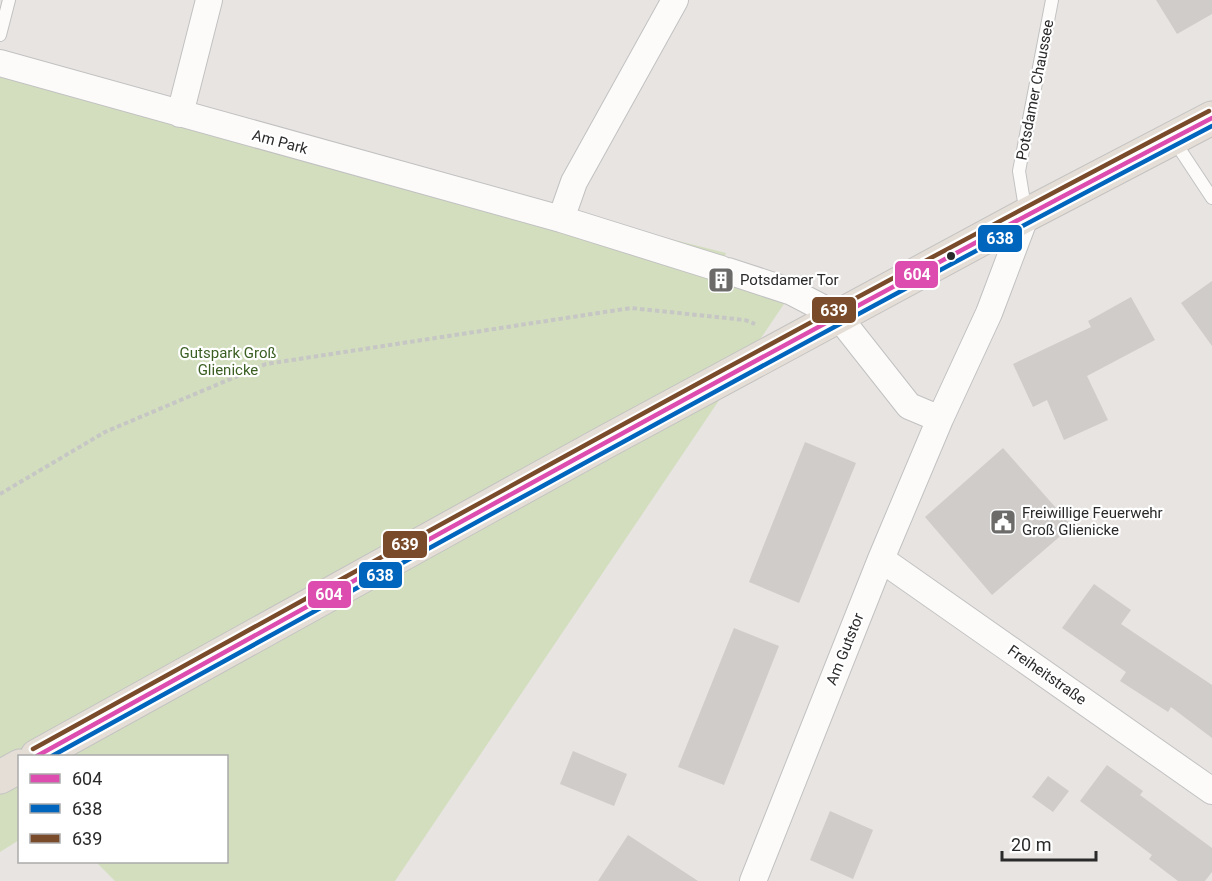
<svg xmlns="http://www.w3.org/2000/svg" width="1212" height="881" viewBox="0 0 1212 881" font-family="Roboto,sans-serif">
<rect width="100%" height="100%" fill="#e8e4e1"/>
<path fill="#d2debe" d="M0,63L221,125L726,253L721,269L792,292L395,881H115L96,862H226V756H20L19,840L0,852Z"/>
<path fill="#cfccca" d="M1156,0H1212V14L1177,34Z
M1212,281V346L1181,303Z
M1131,297L1155,340L1087,376L1108,420L1064,440L1047,400L1033,407L1013,364L1091,327L1088,321Z
M805,442L856,463L799,603L749,582Z
M1003,448L1072,526L992,595L925,517Z
M1094,584L1131,610L1121,624L1212,685V738L1171,707L1168,712L1120,681L1126,672L1062,628Z
M734,628L779,646L724,785L678,767Z
M573,751L627,774L614,806L560,784Z
M1107,765L1143,791L1140,795L1212,848V872L1205,881H1178L1149,859L1152,855L1080,801Z
M1048,776L1069,791L1053,812L1032,797Z
M830,811L873,830L853,879L810,860Z
M628,835L698,881H598Z"/>
<g fill="none" stroke-linecap="round" stroke-linejoin="round">
<defs>
<path id="service" d="M0,35L9,0
M1173,139L1212,198
M1026,214L1019,171L1052,0"/>
<path id="minor" d="M0,63L561,219L721,269
M180,114L209,0
M561,219L574,182L675,0
M728,271L792,292L838,316L909,406L940,419
M881,559L1212,791
M753,881L881,559L940,419L989,313L1026,215"/>
<path id="primary" d="M37,756L607,441L1026,215L1212,118
M0,777L20,766"/>
</defs>
<use href="#service" stroke="#c2c1c2" stroke-width="14"/>
<use href="#minor" stroke="#c2c1c2" stroke-width="28"/>
<use href="#primary" stroke="#c4c3c2" stroke-width="35"/>
<path stroke="#c6c6c5" stroke-width="4" stroke-dasharray="4.5 3" stroke-linecap="butt" d="M0,494L105,432L266,364L631,308L745,320L755,324"/>
<use href="#service" stroke="#fcfbfa" stroke-width="12"/>
<use href="#minor" stroke="#fcfbfa" stroke-width="26"/>
<use href="#primary" stroke="#e4ded6" stroke-width="33"/>
<defs>
<path id="bus-1" d="M37,756C427,540 817,324 1212,118"/>
<path id="bus-2" d="M52,756C437,544 822,330 1212,126"/>
<path id="bus-3" d="M33,749C424,534 813,317 1209,111"/>
</defs>
<use href="#bus-1" stroke="#fff" stroke-width="9"/>
<use href="#bus-2" stroke="#fff" stroke-width="9"/>
<use href="#bus-3" stroke="#fff" stroke-width="9"/>
<use href="#bus-1" stroke="#dd4daf" stroke-width="4.5"/>
<use href="#bus-2" stroke="#0065bd" stroke-width="4.5"/>
<use href="#bus-3" stroke="#7a4b2a" stroke-width="4.5"/>
</g>
<defs>
<symbol id="building-square" viewBox="-11 -11 22 22"><rect x="-9" y="-9" width="18" height="18" rx="4" fill="#6c6b6a" stroke="#fff"/><path d="M-4-6H4V6H1V3H-1V6H-4ZM-2.5-4.3h1.7v1.8h-1.7ZM.8-4.3h1.7v1.8H.8ZM-2.5-1h1.7V.8h-1.7ZM.8-1h1.7V.8H.8Z" fill="#fff"/></symbol>
<symbol id="civic-square" viewBox="-11 -11 22 22"><rect x="-9" y="-9" width="18" height="18" rx="4" fill="#6c6b6a" stroke="#fff"/><path d="M-.6-6.5H3V-4.5H.6V-3L4-1V1h2V6H-6V1h2V-1L-.6-3ZM-1.2 2.5V6h2.4V2.5Z" fill="#fff"/></symbol>
</defs>
<g fill-rule="evenodd">
<use href="#building-square" x="706" y="265" width="30" height="30"/>
<use href="#civic-square" x="988" y="507" width="30" height="30"/>
</g>
<circle fill="#2a2a2a" stroke="#fff" stroke-width="2" cx="951" cy="256" r="5"/>
<g text-anchor="middle" stroke-width="4.5" stroke-linejoin="round" paint-order="stroke">
<g font-size="15" fill="#2a2a2a" stroke="#fff">
<text transform="translate(1035 90) rotate(-79)" y="5">Potsdamer Chaussee</text>
<text transform="translate(280 142) rotate(15)" y="5">Am Park</text>
<text transform="translate(845 649) rotate(-68)" y="5">Am Gutstor</text>
<text transform="translate(1047 675) rotate(35)" y="5">Freiheitstraße</text>
</g>
<g font-size="15" fill="#2a2a2a" stroke="#fff" text-anchor="start">
<text x="740" y="285">Potsdamer Tor</text>
<text x="1022" y="518">Freiwillige Feuerwehr<tspan x="1022" dy="17">Groß Glienicke</tspan></text>
</g>
<g font-size="15" fill="#3b5f23" stroke="#fff">
<text x="228" y="358">Gutspark Groß<tspan x="228" dy="17">Glienicke</tspan></text>
</g>
</g>
<g stroke="#fff" stroke-width="2">
<rect x="977" y="224" width="46" height="29" rx="6" fill="#0065bd"/>
<rect x="894" y="260" width="45" height="29" rx="6" fill="#dd4daf"/>
<rect x="811" y="296" width="46" height="28" rx="6" fill="#7a4b2a"/>
<rect x="382" y="530" width="46" height="29" rx="6" fill="#7a4b2a"/>
<rect x="358" y="561" width="45" height="28" rx="6" fill="#0065bd"/>
<rect x="307" y="580" width="45" height="29" rx="6" fill="#dd4daf"/>
</g>
<g font-size="16" text-anchor="middle" font-weight="bold" fill="#fff">
<text x="1000" y="244">638</text>
<text x="917" y="280">604</text>
<text x="834" y="316">639</text>
<text x="405" y="550">639</text>
<text x="380" y="581">638</text>
<text x="329" y="600">604</text>
</g>
<rect x="18" y="755" width="210" height="108" fill="#ffffff" stroke="#aaaaaa" stroke-width="1.5"/>
<rect x="30" y="774" width="30" height="9" fill="#dd4daf" stroke="#aaaaaa" stroke-width="1.5"/>
<text x="72" y="785" font-size="18" fill="#2a2a2a">604</text>
<rect x="30" y="804" width="30" height="9" fill="#0065bd" stroke="#aaaaaa" stroke-width="1.5"/>
<text x="72" y="815" font-size="18" fill="#2a2a2a">638</text>
<rect x="30" y="834" width="30" height="9" fill="#7a4b2a" stroke="#aaaaaa" stroke-width="1.5"/>
<text x="72" y="845" font-size="18" fill="#2a2a2a">639</text>
<path d="M1002 851v9h94v-9" fill="none" stroke="#2a2a2a" stroke-width="3"/>
<text x="1011" y="851" font-size="18" fill="#2a2a2a" stroke="#ffffff" stroke-width="4.5" paint-order="stroke">20 m</text>
</svg>
